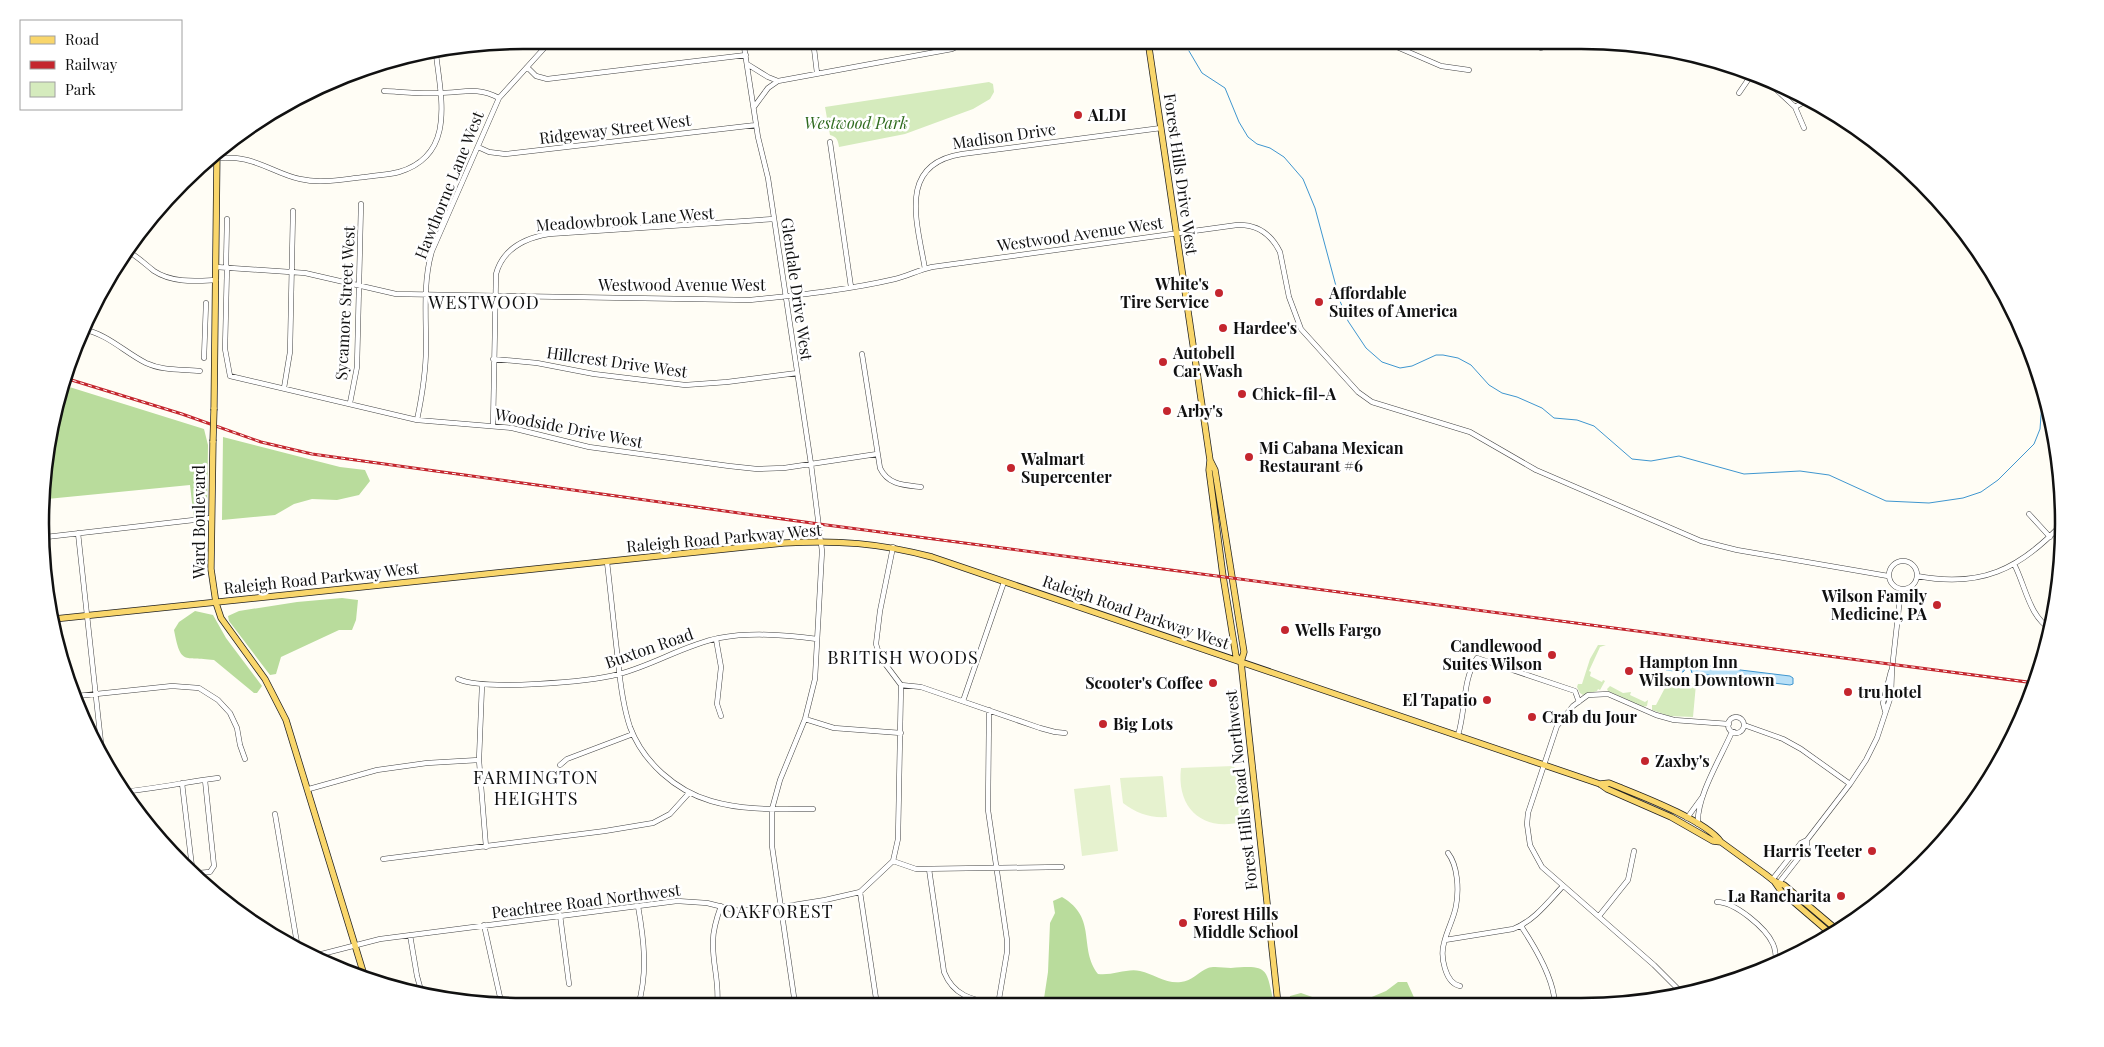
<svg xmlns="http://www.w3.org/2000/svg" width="2104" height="1047" viewBox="0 0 2104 1047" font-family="'Playfair Display',serif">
<rect width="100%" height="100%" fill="#fffdf5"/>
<path fill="#d5ebbd" d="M989,82L993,84L994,92L990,99L973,109L905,134L839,147C838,140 837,137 830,135L825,107Z
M1598,645H1606L1600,647L1589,671L1591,672L1590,676L1602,682L1603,680L1605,681L1600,690L1598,689L1597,691L1583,695L1580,693L1577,687L1578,684H1582L1590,659Z
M1653,667C1662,682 1680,682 1696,684L1693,717L1669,716L1652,710V705H1656L1667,684L1655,673Z
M1610,686L1623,693L1631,692L1630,695L1645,702L1648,700L1647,706L1643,707L1608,691L1607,689Z"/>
<path fill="#b9dc9c" d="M63,385L204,429L208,445L207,518L194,520L190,485L47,499L49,429Z
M223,437L340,467L365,470L370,481L359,495L337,500L312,499L294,504L275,515L222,520Z
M342,598L358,600L356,620L352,630H339L281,657L276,674L270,675L229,621L228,616L239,611L297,602Z
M195,611L213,615L226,638L262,686L257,693H254L214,660C183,656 181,666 174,630L179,622Z
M1062,897C1098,918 1078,948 1098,974C1112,976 1127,968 1140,971C1154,974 1166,984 1181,982C1192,981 1198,972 1208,968C1214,966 1224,968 1231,968C1269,965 1266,968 1274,1004L1043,1005L1048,972L1050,923L1055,913L1053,901Z
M1398,982H1407L1417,1004H1355L1386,991Z
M1301,993L1332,1004H1289L1290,996Z"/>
<path fill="#e6f2cf" d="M1233,766L1237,770L1244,821C1205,833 1176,810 1181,768Z
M1162,776L1163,777L1167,817C1149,818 1136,813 1123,803L1120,778Z
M1110,785L1118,851L1082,856L1074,789Z"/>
<path fill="#b9e0f7" stroke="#3f96cf" d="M1666,661L1685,663L1687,667L1683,672L1666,670L1664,667Z
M1691,664L1790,676L1793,678V684L1790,685L1692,673L1690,667Z"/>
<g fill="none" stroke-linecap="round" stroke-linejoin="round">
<path stroke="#3f96cf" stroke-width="1" d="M1189,51L1202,73L1225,88L1239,122L1248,137L1257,144L1270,148L1284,157L1303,179L1315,208L1340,301L1348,321L1366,348L1382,362L1400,368L1412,366L1436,355H1443L1458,358L1471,365L1489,385L1502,393L1517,397L1542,408L1554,418L1577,420L1594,426L1632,459L1651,461L1679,456L1744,474L1800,471L1829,475L1886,501L1929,503L1963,498L1981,492L1998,480L2034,444L2040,429L2042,402L2039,373"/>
<defs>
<path id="minor" d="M743,40L758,137L768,178L811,464L822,551L815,679L805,719L780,780L772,809V846L794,997L797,1005
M813,40L817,73
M1383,41L1441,66L1469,70
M1541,48L1563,41
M747,64L768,77L778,81
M527,67L536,76L547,79L746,55
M1757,76L1768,82L1795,107L1804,128
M384,91C403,92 421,94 439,93C463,93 476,86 499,98
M1739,93L1752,74
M754,107L768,88L778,81L952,49L970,40
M1795,107L1809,99
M830,142L851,287
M478,147L489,152L505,154L756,125
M212,158C222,158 233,157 242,159C262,162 280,175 300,179C321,184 344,179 365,177C376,175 388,175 399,172C456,155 441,98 436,54
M126,250C137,256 145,264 154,271C172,283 195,281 216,280
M216,267L305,273L396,294L750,300C798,295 848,290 895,279C907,276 919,270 932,267L1237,225C1257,224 1271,234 1280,252L1289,297L1301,329L1358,392L1372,402L1470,432L1536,470L1701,541L1737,550L1888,576
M226,267L227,219
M227,267L225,349L230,376L417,420L512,428L589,447L729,466L757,469L784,468L877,454
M925,269C917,222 897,164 962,154L1161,128
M82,329C108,334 124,352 146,363C163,371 182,369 200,371
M862,354L880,468C888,485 904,485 921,487
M204,358L206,303
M493,359L537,363L594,374L685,385L727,382L797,373
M284,388L290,352L293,211
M350,403L357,367L361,204
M417,420C422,396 426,372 426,347C426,315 423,281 432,251L499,98L547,45L550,40
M493,426L496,274C503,248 525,238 549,234L774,219
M2029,514L2050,537
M78,533L103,761
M46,537L211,518
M893,547L880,611L876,644L880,657L901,685L898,839L893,861
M1889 575a14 14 0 1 1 28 0a14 14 0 1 1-28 0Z
M607,562C611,595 614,628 618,660C620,682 623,706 630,727C643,762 676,791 711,801C745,811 779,809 813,809
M2014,564C2025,584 2029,617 2051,629
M1917,576C1980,588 2019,570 2062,524
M716,639L721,667L717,704L721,716
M458,679C484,691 589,682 619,674C654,665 684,645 719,638C752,632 785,635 817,639
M482,685L479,760L486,847
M901,685L921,687L1040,728L1055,732L1065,733
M77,696L172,686L199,688L218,700L230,713L237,728L240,745L245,759
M963,701L1004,582
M989,710L988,810L1007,940V952L998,1005
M1885,711L1883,703L1891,671
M1728 725a8 8 0 1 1 16 0a8 8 0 1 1-16 0Z
M805,719L834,728L901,733
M1744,725L1783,739L1801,749L1850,784
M1458,735C1466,710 1462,680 1477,658L1575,691L1579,702
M560,765L567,759L633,734
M182,783L192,867L194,872L198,873L210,872L214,866L205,780
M309,789L377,770L427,763L479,760
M121,792C154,789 186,782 218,778
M275,814L298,949
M1687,818L1703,796
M1698,824C1696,798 1720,759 1731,734L1734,732
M1448,853C1458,866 1459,890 1456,906C1454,918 1447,930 1444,943C1440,956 1445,983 1460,986
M383,859L605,831L653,823L670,814L689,793
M929,869L944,972C954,997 974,1000 998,1005
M1772,880L1801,843L1807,840L1850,784L1866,760L1877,738L1891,696L1892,669L1901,589
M1778,884L1807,847V840
M860,892L877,1005
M1717,902C1735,902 1766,928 1773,944C1776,950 1776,958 1776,964
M560,915L569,984
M1599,916L1628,880L1634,851
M484,925L502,1006
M1521,926C1535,947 1550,972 1554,996
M410,935L417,976L422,994
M1445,940L1513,929C1534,921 1548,902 1563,886
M310,957L380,939L677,901L707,903L739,911L781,907L825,900L860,892L893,861L916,869L1062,867
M1682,993L1654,965L1542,867L1530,845L1527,824L1528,813L1557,726L1573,706L1588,695L1608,694L1656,715L1674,720L1729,724
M717,1005C720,984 712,963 713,941C713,929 717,917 721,906
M638,1006C648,972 644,940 638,906"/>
<path id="major" d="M1148,41L1204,419L1210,460L1215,470L1244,652L1241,662L1278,1004
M214,409L217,153
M213,441L211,569L216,603L221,618L265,679L286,720L365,978
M1210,460L1209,470L1223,576L1236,656L1241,662
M54,619L784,543C838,540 879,543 932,557L1600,784L1607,789L1671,817L1713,841L1721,842L1765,874L1774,881L1781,891L1830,933
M1600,784L1609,783L1619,787C1644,797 1706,821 1721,842
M1774,881L1784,885L1836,929"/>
</defs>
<use href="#minor" stroke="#444" stroke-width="5.5"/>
<use href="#major" stroke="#222" stroke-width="7"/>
<use href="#minor" stroke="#fff" stroke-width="4.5"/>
<use href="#major" stroke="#f9d66b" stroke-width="5.5"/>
<defs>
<path id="rail" d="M65,378L182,414L261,442L312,454L819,524L2035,683"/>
</defs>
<use href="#rail" stroke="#c4262e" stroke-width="3"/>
<use href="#rail" stroke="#fff" stroke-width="1" stroke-dasharray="4" stroke-linecap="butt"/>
<defs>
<path id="major-bridge" d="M213,441L214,409"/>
</defs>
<use href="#major-bridge" stroke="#222" stroke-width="7" stroke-linecap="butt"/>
<use href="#major-bridge" stroke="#f9d66b" stroke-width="5.5"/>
</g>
<g fill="#c4262e" stroke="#fff" stroke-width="2">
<circle cx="1078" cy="115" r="5"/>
<circle cx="1219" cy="293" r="5"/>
<circle cx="1319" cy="302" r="5"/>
<circle cx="1223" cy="328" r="5"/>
<circle cx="1163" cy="362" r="5"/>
<circle cx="1242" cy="394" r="5"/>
<circle cx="1167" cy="411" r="5"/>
<circle cx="1249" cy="457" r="5"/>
<circle cx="1011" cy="468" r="5"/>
<circle cx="1937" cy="605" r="5"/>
<circle cx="1285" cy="630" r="5"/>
<circle cx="1552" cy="655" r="5"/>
<circle cx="1629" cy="671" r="5"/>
<circle cx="1213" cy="683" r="5"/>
<circle cx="1848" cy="692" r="5"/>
<circle cx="1487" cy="700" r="5"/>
<circle cx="1532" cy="717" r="5"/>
<circle cx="1103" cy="724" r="5"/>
<circle cx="1645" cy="761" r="5"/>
<circle cx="1872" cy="851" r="5"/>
<circle cx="1841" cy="896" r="5"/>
<circle cx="1183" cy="923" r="5"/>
</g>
<g text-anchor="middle" stroke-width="5" stroke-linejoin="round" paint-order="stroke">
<g font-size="16" font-weight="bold" fill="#111" stroke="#fff" text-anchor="start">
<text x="1088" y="121">ALDI</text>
<text x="1209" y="290" text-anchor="end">White's<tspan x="1209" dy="18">Tire Service</tspan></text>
<text x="1329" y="299">Affordable<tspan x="1329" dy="18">Suites of America</tspan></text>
<text x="1233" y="334">Hardee's</text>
<text x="1173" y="359">Autobell<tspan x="1173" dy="18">Car Wash</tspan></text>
<text x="1252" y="400">Chick-fil-A</text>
<text x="1177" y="417">Arby's</text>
<text x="1259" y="454">Mi Cabana Mexican<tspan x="1259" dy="18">Restaurant #6</tspan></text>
<text x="1021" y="465">Walmart<tspan x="1021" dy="18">Supercenter</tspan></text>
<text x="1927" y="602" text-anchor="end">Wilson Family<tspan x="1927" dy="18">Medicine, PA</tspan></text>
<text x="1295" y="636">Wells Fargo</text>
<text x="1542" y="652" text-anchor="end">Candlewood<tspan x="1542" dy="18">Suites Wilson</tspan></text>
<text x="1639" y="668">Hampton Inn<tspan x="1639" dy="18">Wilson Downtown</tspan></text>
<text x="1203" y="689" text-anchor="end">Scooter's Coffee</text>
<text x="1858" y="698">tru hotel</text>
<text x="1477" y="706" text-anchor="end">El Tapatio</text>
<text x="1542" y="723">Crab du Jour</text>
<text x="1113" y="730">Big Lots</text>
<text x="1655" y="767">Zaxby's</text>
<text x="1862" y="857" text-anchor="end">Harris Teeter</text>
<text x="1831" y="902" text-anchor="end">La Rancharita</text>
<text x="1193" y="920">Forest Hills<tspan x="1193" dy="18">Middle School</tspan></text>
</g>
<g font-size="16" font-style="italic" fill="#2f6b1f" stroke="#fff">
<text x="856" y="129">Westwood Park</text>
</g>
<g font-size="16" fill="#111" stroke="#fff">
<text transform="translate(615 129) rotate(-7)" y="6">Ridgeway Street West</text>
<text transform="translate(1004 136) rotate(-8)" y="6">Madison Drive</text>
<text transform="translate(1181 174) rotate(82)" y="6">Forest Hills Drive West</text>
<text transform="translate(449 185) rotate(-68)" y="6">Hawthorne Lane West</text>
<text transform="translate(625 219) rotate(-4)" y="6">Meadowbrook Lane West</text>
<text transform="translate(1080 234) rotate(-8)" y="6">Westwood Avenue West</text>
<text x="682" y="291">Westwood Avenue West</text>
<text transform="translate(797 289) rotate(82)" y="6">Glendale Drive West</text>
<text transform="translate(345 303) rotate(-87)" y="6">Sycamore Street West</text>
<text transform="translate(617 362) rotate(8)" y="6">Hillcrest Drive West</text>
<text transform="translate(569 428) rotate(11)" y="6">Woodside Drive West</text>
<text transform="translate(199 522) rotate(-90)" y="6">Ward Boulevard</text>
<text transform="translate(724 538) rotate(-5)" y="6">Raleigh Road Parkway West</text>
<text transform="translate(321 578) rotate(-6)" y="6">Raleigh Road Parkway West</text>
<text transform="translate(1136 612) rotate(19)" y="6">Raleigh Road Parkway West</text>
<text transform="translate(649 648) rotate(-19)" y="6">Buxton Road</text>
<text transform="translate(1241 790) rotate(-96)" y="6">Forest Hills Road Northwest</text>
<text transform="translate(586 901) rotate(-7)" y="6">Peachtree Road Northwest</text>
</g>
<g font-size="18" letter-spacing="1" fill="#111" stroke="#fff">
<text x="484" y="309">WESTWOOD</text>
<text x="903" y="664">BRITISH WOODS</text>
<text x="536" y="784">FARMINGTON<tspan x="536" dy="21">HEIGHTS</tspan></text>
<text x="778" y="918">OAKFOREST</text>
</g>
</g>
<path d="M0 0H2104V1047H0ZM523 49H1581A474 474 0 0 1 2055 523V524A474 474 0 0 1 1581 998H523A474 474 0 0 1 49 524V523A474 474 0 0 1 523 49Z" fill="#fff" fill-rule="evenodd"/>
<path fill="none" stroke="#111" stroke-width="2.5" d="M523 49H1581A474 474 0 0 1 2055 523V524A474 474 0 0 1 1581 998H523A474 474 0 0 1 49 524V523A474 474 0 0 1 523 49Z"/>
<rect x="20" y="20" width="162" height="90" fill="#ffffff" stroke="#a0a0a0"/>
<rect x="30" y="36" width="25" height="8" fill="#f9d66b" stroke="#a0a0a0"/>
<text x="65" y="45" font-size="15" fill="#111111">Road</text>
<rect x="30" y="61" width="25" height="8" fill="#c4262e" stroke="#a0a0a0"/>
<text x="65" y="70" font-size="15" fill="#111111">Railway</text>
<rect x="30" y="82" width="25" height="15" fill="#d5ebbd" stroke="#a0a0a0"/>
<text x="65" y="95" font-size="15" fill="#111111">Park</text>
</svg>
